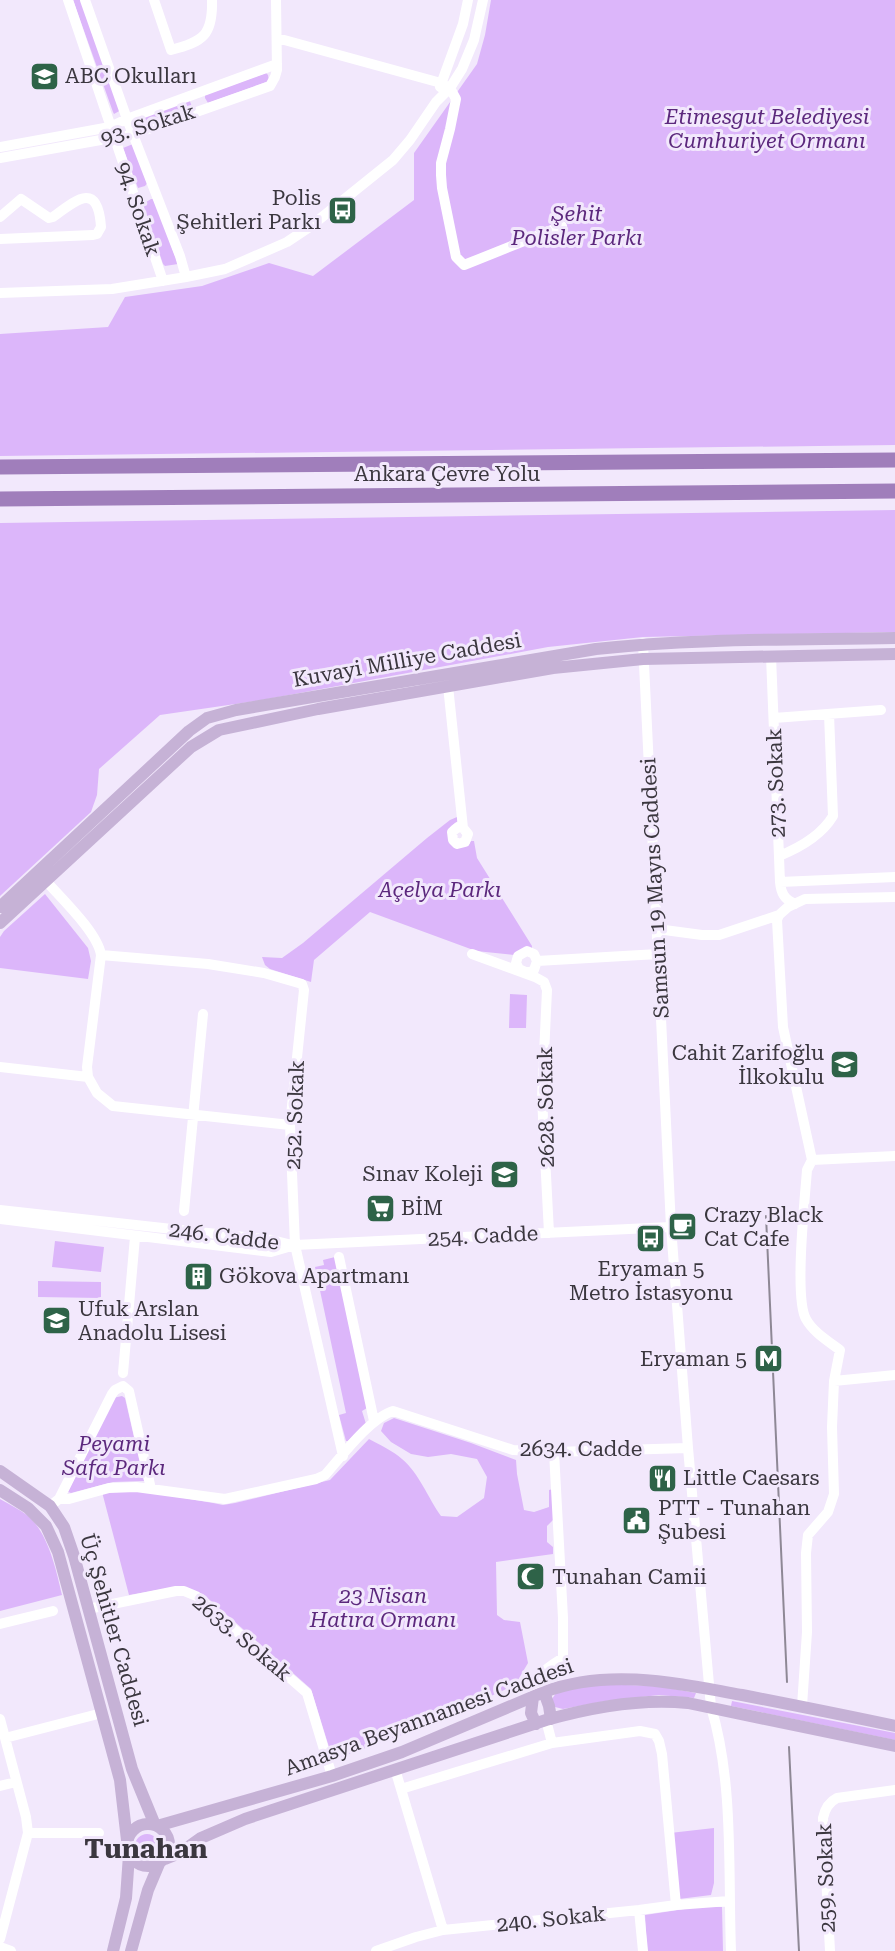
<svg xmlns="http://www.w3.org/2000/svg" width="895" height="1951" viewBox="0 0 895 1951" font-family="'Roboto Serif',serif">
<rect width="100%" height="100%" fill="#f2e8fc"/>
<path fill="#dcb6fa" d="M73,0H83L121,110L114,114L113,112Z
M491,0H895V445L0,456V334L108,327L125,297L202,286L269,263L313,276L414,200V153L477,64L485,35Z
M266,73L268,75L269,81L208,103L205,98V95Z
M189,99L193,109L140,128L136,120Z
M133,144L148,182L145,186L138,188L123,148Z
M151,199H154L178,264L165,266L163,264L143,204Z
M895,510V632L643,637L548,647L262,700L160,715L99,769L97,795L91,812L0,896V523Z
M457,817L458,821L451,826L449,831L468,846L471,841H474L477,858L532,946V949L514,955L476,951L370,912L314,960L311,982L270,969L265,965L262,957L282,958L303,943L427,838L450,820Z
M45,894L88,948L91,961L88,979L0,968V937L4,931Z
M510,994L527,995L526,1028H509Z
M55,1241L104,1247L101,1272L52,1267Z
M335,1257L367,1408L362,1411L366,1424L348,1441H346L339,1415L346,1413L315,1267L324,1265L323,1260Z
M38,1281L101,1282V1298L38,1297Z
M122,1396L125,1398L144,1481L113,1482L71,1493L68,1492L113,1398Z
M394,1418L471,1443L516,1460L517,1474L524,1510L534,1512L549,1507V1490L553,1489V1520L547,1526V1542L553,1547V1554L496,1562L497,1615L504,1620L520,1622L528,1663L515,1685L478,1702L448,1705L410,1732L333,1760L311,1689L203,1594L181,1586L129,1595L102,1492L137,1490L213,1503L223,1505L235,1503L330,1480L369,1439C380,1445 393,1451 402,1459C419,1473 428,1498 441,1516L457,1517L484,1498L487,1477L477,1459L451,1454L428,1457L411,1454L391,1442L381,1431L384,1423Z
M0,1499C10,1505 24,1511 32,1520C49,1537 57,1573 62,1595L0,1611Z
M593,1684L658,1686L696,1693L694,1698L659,1695L606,1701L563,1709L555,1707L552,1699L556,1693Z
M732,1701L895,1733V1740L731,1706Z
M714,1828V1883L711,1895L679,1899L670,1833Z
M135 1846a12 12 0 1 1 24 0a12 12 0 1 1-24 0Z
M698,1907H722L723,1951H647L645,1915Z"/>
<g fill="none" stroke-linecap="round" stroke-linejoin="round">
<path stroke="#fff" stroke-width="10" d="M68,0L163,281
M85,0L127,119L180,256L186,277
M154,0L171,50C203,42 213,35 212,0
M277,38L441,83L450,88L456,99L450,129L441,163V175L442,188L456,257L464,265L562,226
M440,87L463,24L468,0
M0,147L110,127L127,119L277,64
M0,158L134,134L270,86L275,77L277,70L276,0
M0,217L21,199L49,218L53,217C77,199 98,181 101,227L97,234L93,235L0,239
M0,293L112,289L186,277L225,269L287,242L311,226L393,160L410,140L436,102L450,88L462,69L474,40L483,0
M643,643L671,1227L688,1448L711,1707C734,1782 728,1872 731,1951
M771,656L780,882C781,893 784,899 795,904
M448,686L463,828L468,834L465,842L457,844L453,840L452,832L458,827L463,828
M774,718L881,710
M779,856C799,848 821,836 833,816L829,714
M46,881C61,898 98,933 101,955L87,1067L88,1077L97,1093L113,1106L290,1125
M780,882L895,877
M779,915L777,920L783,1027L812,1160L895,1156
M657,929L702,935H719L779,915L788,907L805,899L895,897
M472,954L535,977L544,982L547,990L542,1098L549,1233
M101,955L208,964L264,973L302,984L304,990L290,1125L295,1245L343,1456
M537,961L534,970L528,973L519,969L516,963L518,956L527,951L534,954L537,961L658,954
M0,1067L88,1077
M0,1210L272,1240L292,1245
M184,1211L203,1014
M0,1219L271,1252L295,1245L671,1227
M339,1257L374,1421
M123,1373L135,1237
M834,1381L895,1375
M59,1499L112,1394L115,1390L123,1386L129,1391L151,1489
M50,1506L59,1499H69L109,1488L136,1487L225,1499L316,1479L325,1475C341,1457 370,1418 393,1411L513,1450L554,1452L688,1448
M88,1609L176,1591H184L196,1596L307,1693L332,1776
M0,1624L53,1611
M537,1695C539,1671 544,1670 563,1658V1618L554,1452
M802,1706L807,1632L806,1553L808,1535L828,1512L834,1494L832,1427L834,1381L840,1350C828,1341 813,1332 806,1319C794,1298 805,1198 807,1170L812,1160
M0,1719L26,1817L28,1833L0,1939
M546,1720L552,1743
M5,1738L102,1713
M395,1769L443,1930
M0,1786L16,1782
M401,1789L552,1743L640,1731L655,1734L659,1741L662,1754L676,1905
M28,1833H99
M639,1910L643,1951
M0,1947L11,1951
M376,1951L416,1937L443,1930L639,1910L676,1905L729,1901
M830,1951L823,1818C825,1808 829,1802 837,1798L895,1790"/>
<path stroke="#c6b2d6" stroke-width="12" d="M0,907L189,731L207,718L236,710L596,649C695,638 795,640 895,638
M0,923L191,747L219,730L318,709L553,668L643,659L895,654
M0,1471L50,1506L64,1527L74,1556L132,1769L155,1825
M0,1490L28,1508L46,1526L58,1552L120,1780L127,1840
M544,1692L549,1706L551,1719
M533,1697L531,1713L536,1724
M127 1845a21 21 0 1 1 42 0a21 21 0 1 1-42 0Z
M157,1826L332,1776L402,1752L544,1692C609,1668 676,1683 742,1695C793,1705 844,1715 895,1726
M165,1859L180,1853L201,1838L245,1819L546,1720C592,1707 640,1698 688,1703L895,1746
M113,1951L126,1898L129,1855
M131,1951L148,1890L159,1864"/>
<path stroke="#a07ebb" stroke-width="15" d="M0,467L895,460
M0,499L895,491"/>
<path stroke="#8e8895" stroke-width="2" d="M766,1216L787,1682
M789,1747L799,1951"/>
</g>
<defs>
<symbol id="school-square" viewBox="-11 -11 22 22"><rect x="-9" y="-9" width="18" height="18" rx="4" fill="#2e6348" stroke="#f2e8fc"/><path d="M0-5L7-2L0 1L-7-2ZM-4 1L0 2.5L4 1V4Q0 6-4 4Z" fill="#fff"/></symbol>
<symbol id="bus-square" viewBox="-11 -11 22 22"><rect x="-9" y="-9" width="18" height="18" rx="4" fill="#2e6348" stroke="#f2e8fc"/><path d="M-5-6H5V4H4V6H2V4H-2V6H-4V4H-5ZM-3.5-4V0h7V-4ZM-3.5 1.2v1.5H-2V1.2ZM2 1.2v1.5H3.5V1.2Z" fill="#fff"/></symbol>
<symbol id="supermarket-square" viewBox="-11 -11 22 22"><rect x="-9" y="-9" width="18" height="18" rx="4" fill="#2e6348" stroke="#f2e8fc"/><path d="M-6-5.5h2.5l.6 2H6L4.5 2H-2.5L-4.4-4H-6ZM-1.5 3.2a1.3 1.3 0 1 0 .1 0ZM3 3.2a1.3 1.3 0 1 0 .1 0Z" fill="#fff"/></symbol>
<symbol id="cafe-square" viewBox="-11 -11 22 22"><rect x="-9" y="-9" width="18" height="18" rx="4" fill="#2e6348" stroke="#f2e8fc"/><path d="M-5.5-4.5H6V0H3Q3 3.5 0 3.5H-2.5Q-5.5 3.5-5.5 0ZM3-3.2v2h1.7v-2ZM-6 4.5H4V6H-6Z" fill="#fff"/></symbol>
<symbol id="building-square" viewBox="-11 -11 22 22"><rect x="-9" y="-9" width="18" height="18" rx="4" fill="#2e6348" stroke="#f2e8fc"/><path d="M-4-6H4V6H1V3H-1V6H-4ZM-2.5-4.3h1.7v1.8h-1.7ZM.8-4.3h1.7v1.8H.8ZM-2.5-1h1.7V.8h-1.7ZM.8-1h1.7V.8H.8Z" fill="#fff"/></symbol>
<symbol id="metro-square" viewBox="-11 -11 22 22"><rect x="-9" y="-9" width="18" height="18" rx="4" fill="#2e6348" stroke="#f2e8fc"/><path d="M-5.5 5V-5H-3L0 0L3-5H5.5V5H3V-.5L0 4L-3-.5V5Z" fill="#fff"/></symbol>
<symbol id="restaurant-square" viewBox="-11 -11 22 22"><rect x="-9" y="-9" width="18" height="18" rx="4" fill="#2e6348" stroke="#f2e8fc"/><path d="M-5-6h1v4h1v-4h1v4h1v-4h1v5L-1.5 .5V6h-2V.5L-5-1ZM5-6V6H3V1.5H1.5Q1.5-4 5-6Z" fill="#fff"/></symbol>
<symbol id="civic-square" viewBox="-11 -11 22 22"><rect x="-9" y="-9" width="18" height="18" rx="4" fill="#2e6348" stroke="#f2e8fc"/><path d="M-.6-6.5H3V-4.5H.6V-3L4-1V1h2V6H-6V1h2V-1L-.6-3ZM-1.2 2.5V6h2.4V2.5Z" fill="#fff"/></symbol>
<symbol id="mosque-square" viewBox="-11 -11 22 22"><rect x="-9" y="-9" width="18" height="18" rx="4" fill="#2e6348" stroke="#f2e8fc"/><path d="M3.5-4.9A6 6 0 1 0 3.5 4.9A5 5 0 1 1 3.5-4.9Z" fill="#fff"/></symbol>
</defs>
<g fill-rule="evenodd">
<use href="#school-square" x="28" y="60" width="33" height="33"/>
<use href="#bus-square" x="326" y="194" width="33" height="33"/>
<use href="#school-square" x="828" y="1048" width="33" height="33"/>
<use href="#school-square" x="488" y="1158" width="33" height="33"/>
<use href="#supermarket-square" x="364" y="1192" width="33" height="33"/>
<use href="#cafe-square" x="666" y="1210" width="33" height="33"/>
<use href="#bus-square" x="634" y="1222" width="33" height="33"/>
<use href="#building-square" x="182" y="1260" width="33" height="33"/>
<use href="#school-square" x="40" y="1304" width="33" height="33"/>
<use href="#metro-square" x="752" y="1342" width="33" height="33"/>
<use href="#restaurant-square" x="646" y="1462" width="33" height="33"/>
<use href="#civic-square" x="620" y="1504" width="33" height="33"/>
<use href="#mosque-square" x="514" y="1560" width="33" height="33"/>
</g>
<g text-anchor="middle" stroke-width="6" stroke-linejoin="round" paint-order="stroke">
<g font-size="21" fill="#3b373f" stroke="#f2e8fc" text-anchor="start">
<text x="65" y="83">ABC Okulları</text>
<text x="321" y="205" text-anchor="end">Polis<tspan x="321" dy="24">Şehitleri Parkı</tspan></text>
<text x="824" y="1060" text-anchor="end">Cahit Zarifoğlu<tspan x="824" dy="24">İlkokulu</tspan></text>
<text x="483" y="1181" text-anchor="end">Sınav Koleji</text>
<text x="401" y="1215">BİM</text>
<text x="704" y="1222">Crazy Black<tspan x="704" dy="24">Cat Cafe</tspan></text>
<text x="651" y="1276" text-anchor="middle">Eryaman 5<tspan x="651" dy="24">Metro İstasyonu</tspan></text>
<text x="219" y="1283">Gökova Apartmanı</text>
<text x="78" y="1316">Ufuk Arslan<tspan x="78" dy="24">Anadolu Lisesi</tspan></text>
<text x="747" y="1366" text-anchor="end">Eryaman 5</text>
<text x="683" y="1485">Little Caesars</text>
<text x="658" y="1515">PTT - Tunahan<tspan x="658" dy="24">Şubesi</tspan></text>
<text x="552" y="1584">Tunahan Camii</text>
</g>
<g font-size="21" font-style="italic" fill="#5c287d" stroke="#f2e8fc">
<text x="767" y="124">Etimesgut Belediyesi<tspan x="767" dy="24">Cumhuriyet Ormanı</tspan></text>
<text x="577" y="221">Şehit<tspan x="577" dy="24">Polisler Parkı</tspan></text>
<text x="440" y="897">Açelya Parkı</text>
<text x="114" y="1451">Peyami<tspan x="114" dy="24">Safa Parkı</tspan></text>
<text x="383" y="1603">23 Nisan<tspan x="383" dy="24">Hatıra Ormanı</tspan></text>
</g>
<g font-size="21" fill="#3b373f" stroke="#f2e8fc">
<text transform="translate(148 125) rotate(-17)" y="7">93. Sokak</text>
<text transform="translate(138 209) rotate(71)" y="7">94. Sokak</text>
<text x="447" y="481">Ankara Çevre Yolu</text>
<text transform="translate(407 660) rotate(-10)" y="7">Kuvayi Milliye Caddesi</text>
<text transform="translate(776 783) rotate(-92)" y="7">273. Sokak</text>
<text transform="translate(655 888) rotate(-93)" y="7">Samsun 19 Mayıs Caddesi</text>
<text transform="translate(546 1107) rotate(-91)" y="7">2628. Sokak</text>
<text transform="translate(295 1115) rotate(-88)" y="7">252. Sokak</text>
<text transform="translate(224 1236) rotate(7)" y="7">246. Cadde</text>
<text transform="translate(483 1236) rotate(-3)" y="7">254. Cadde</text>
<text x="581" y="1456">2634. Cadde</text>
<text transform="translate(114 1630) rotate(74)" y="7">Üç Şehitler Caddesi</text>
<text transform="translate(242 1638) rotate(40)" y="7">2633. Sokak</text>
<text transform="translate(429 1717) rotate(-20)" y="7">Amasya Beyannamesi Caddesi</text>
<text transform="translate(826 1878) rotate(-92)" y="7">259. Sokak</text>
<text transform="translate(551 1919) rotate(-6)" y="7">240. Sokak</text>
</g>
<g font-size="27" font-weight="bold" fill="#3b373f" stroke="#f2e8fc">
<text x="146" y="1858">Tunahan</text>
</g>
</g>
</svg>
